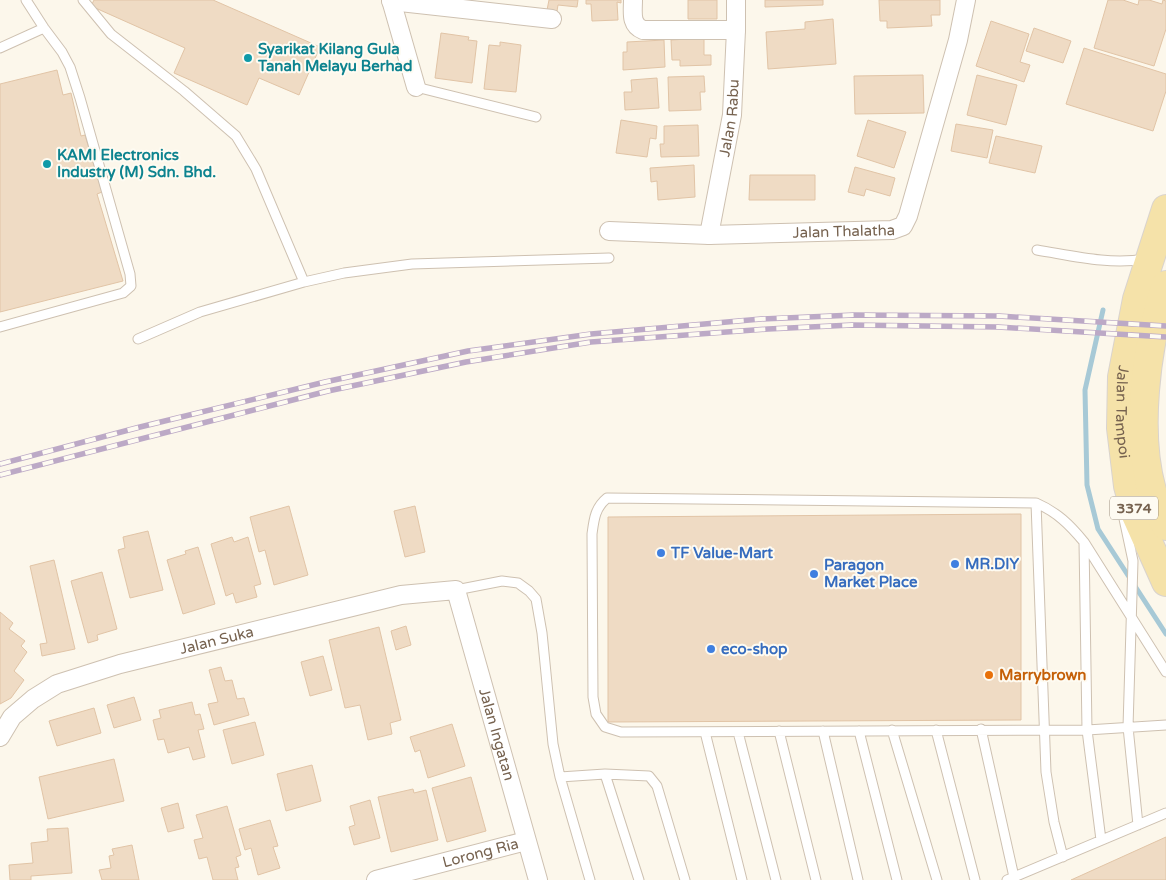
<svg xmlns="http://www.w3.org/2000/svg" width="1166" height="880" viewBox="0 0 1166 880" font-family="'Varela Round',sans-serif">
<rect width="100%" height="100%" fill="#fcf7eb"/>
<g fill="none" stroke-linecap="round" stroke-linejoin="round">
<path stroke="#a7c9d6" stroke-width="5" d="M1103,310L1085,390L1087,485L1098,529L1166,634"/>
</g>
<path fill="#efdbc4" stroke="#e1c4a6" d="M94,0H213L320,47L299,95L259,78L247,105L174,73L185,48L91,6Z
M549,0H578L577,7L558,5L557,11L547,10Z
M586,0H621V3L617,2L618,20L592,21L591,4H586Z
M688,0H717V19H688Z
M765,0H823V5L765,7Z
M879,0H940V15H931L932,26L887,28V21H880Z
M1108,0H1123L1138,5L1139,0H1149L1162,4L1163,0L1166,1V29L1154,66L1094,48Z
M833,19L836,64L768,69L766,32L805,29V22Z
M991,21L1029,34L1020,62L1030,65L1024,82L976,66Z
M1034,28L1071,41L1063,63L1026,51Z
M441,33L469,37L468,40L477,41L472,83L435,78Z
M704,38V55H711V65L680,66V60H672L671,40Z
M664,40L665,67L623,70V52H627V42Z
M500,42L521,45L516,92L484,89L489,45L500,46Z
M1084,48L1166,74V91L1153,131L1066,104Z
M57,70L63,95L71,93L81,136L85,135L102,192L97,194L123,281L0,312V84Z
M923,75L924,113L855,114L854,76Z
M977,75L1017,85L1006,125L967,115Z
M704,76L705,92H700L701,110L669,111L668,77Z
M657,78L659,108L625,110L624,92H632L631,80Z
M621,120L657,126L656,139L650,138L647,157L616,153Z
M868,120L906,132L894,168L857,156Z
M956,124L993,130L987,158L951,151Z
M698,125L699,156L661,157L660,144H664V126Z
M996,136L1042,146L1035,173L989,163Z
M694,165L695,197L658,200L657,181L651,182L650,168Z
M855,167L895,178L890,196L866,189L864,196L848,192Z
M750,175H815V200H749Z
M289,506L308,575L274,585L265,550L259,552L250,517Z
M415,506L425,552L405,557L394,511Z
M1021,514V720L608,722V517Z
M148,531L163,590L130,598L118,550L125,548L123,537Z
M232,537L234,542L248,537L261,584L254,586L257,597L236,603L233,593L226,596L211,544Z
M198,547L215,604L183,614L167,560L186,554L185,551Z
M54,560L75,649L42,656L40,644L47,643L30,566Z
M102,572L117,629L97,635L98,640L88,643L71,581Z
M0,612L13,623L9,629L25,641L21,646L27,652L14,671L24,680L11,698L0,704Z
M406,626L411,645L396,650L391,631Z
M379,627L401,720L390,723L392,734L368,740L360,705L345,708L329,640Z
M323,656L332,690L310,696L301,662Z
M221,667L225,681L232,680L237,699L244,698L249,715L214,725L208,704L218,702L209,670Z
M134,697L141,720L114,728L107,705Z
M192,702L195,715L200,714L204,729L198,730L205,757L193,760L189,747L168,753L164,739L158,740L153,720L161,718L159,710Z
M94,708L101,733L57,746L49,721Z
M255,722L264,755L232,764L223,730Z
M452,724L465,766L428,778L420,750L415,752L410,737Z
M114,759L124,801L48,819L39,777Z
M312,765L321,801L286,811L277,774Z
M471,777L486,831L447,842L432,788Z
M413,789L414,793L426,790L438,840L391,852L378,797Z
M370,800L380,838L354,845L349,827L355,825L350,806Z
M178,803L184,828L168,832L161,808Z
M227,806L241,855L236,857L239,867L235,868L238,880H213L207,857L199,859L194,840L203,838L196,815Z
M270,820L278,846L273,847L280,868L258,875L251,848L245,850L239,829Z
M68,828L72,873L31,876V880H10L9,865L33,863L31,843L48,841L47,829Z
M1166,837V880H1071Z
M132,845L139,880H102L99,870L111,868L109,856L114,855L112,849Z"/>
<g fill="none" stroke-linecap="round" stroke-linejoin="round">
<defs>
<path id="service" d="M83,0L111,34L184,91L236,136L256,169L304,282
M0,48L44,28
M416,87L536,117
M1037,250C1074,256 1108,265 1146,259
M0,327L123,293L131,286L130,274L80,98L70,67L62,52L44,28L26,0
M138,339L200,312L304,282L344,273L412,264L609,258
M1036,503L1046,772L1054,822L1063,857
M1123,514L1133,561L1128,727L1138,825
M1084,542L1087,730L1101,840
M456,590L502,581L518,583L529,591L536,599L542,633L553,744L560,777
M1166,672L1084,542C1070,525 1057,512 1036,503L607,498C595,508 594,519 592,534L593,697L596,714L605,727L621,732L1087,730L1166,725
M981,729L1014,877
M892,730L937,880
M936,730L975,880
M779,731L816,880
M823,731L858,880
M859,731L897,880
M705,732L742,880
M738,732L776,880
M605,774L639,880
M590,880L560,777L605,774L649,776L657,786L685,880
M1007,880L1166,813"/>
<g id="minor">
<path d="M391,0L416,87"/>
<path d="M633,0C633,12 630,25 643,30H736"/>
<path d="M391,1L552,19"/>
<path id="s1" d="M609,231L709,235L892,230L903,226L908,216L958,40L966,0"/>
<path id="s2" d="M709,235L732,115L736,30V0"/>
<path id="s3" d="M0,737L12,717L33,699L57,684L120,664L401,595L456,590L538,880"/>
<path id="s4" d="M376,880L526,841"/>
</g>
<g id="primary">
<path id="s5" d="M1166,209L1137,299L1122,377L1121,428L1128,486L1136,515L1166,582"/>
<path d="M1166,285C1146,344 1134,437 1154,497C1157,507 1162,517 1166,526"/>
</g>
</defs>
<use href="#service" stroke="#cec1b1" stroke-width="11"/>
<use href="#minor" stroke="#cec1b1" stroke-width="20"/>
<use href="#primary" stroke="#d9d3ce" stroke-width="30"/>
<use href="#service" stroke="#fff" stroke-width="9"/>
<use href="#minor" stroke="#fff" stroke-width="18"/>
<use href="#primary" stroke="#f5e2a9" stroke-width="28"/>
<defs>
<path id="rail" d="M0,464L140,427L325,382L468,351L591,334L761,319L854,315L999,316L1166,326
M0,475L328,391L466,362L591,342L768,329L852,325L998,327L1166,337"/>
</defs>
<use href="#rail" stroke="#bca9c6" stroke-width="5.5"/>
<use href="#rail" stroke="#fefbf2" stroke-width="4" stroke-dasharray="11" stroke-linecap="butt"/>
</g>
<g fill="#0f9aa8" stroke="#fefbf2" stroke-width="2">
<circle cx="248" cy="58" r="5"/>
<circle cx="47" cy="164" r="5"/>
</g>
<g fill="#3f7fe0" stroke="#fefbf2" stroke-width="2">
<circle cx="661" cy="553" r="5"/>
<circle cx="955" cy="564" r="5"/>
<circle cx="814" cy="574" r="5"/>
<circle cx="711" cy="649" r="5"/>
</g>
<circle fill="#e8710a" stroke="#fefbf2" stroke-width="2" cx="989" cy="675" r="5"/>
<g text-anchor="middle" stroke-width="4" stroke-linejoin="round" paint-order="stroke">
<rect fill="#fefbf2" stroke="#9f9080" stroke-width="1" x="1110" y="496.5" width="48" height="23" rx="4"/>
<g font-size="14" font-weight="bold" fill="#76624f">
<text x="1134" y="513">3374</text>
</g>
<g font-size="15" font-weight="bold" fill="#0d838f" stroke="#fefbf2" text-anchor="start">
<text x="258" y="54">Syarikat Kilang Gula<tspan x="258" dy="17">Tanah Melayu Berhad</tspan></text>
<text x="57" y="160">KAMI Electronics<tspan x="57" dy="17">Industry (M) Sdn. Bhd.</tspan></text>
</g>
<g font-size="15" fill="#76624f" stroke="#fefbf2">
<text dy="5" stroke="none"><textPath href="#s2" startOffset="119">Jalan Rabu</textPath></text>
<text dy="5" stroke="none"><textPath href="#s1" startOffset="235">Jalan Thalatha</textPath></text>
<text dy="5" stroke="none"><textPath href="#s5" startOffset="209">Jalan Tampoi</textPath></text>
<text dy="5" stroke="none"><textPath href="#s3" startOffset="245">Jalan Suka</textPath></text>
<text dy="5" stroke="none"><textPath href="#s3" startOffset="640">Jalan Ingatan</textPath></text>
<text dy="5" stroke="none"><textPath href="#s4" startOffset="108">Lorong Ria</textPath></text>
</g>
<g font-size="15" font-weight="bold" fill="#366cbe" stroke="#fefbf2" text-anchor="start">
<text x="671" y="558">TF Value-Mart</text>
<text x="965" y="569">MR.DIY</text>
<text x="824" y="570">Paragon<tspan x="824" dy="17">Market Place</tspan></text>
<text x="721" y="654">eco-shop</text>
</g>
<g font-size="15" font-weight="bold" fill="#c56008" stroke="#fefbf2" text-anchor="start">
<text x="999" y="680">Marrybrown</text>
</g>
</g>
</svg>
